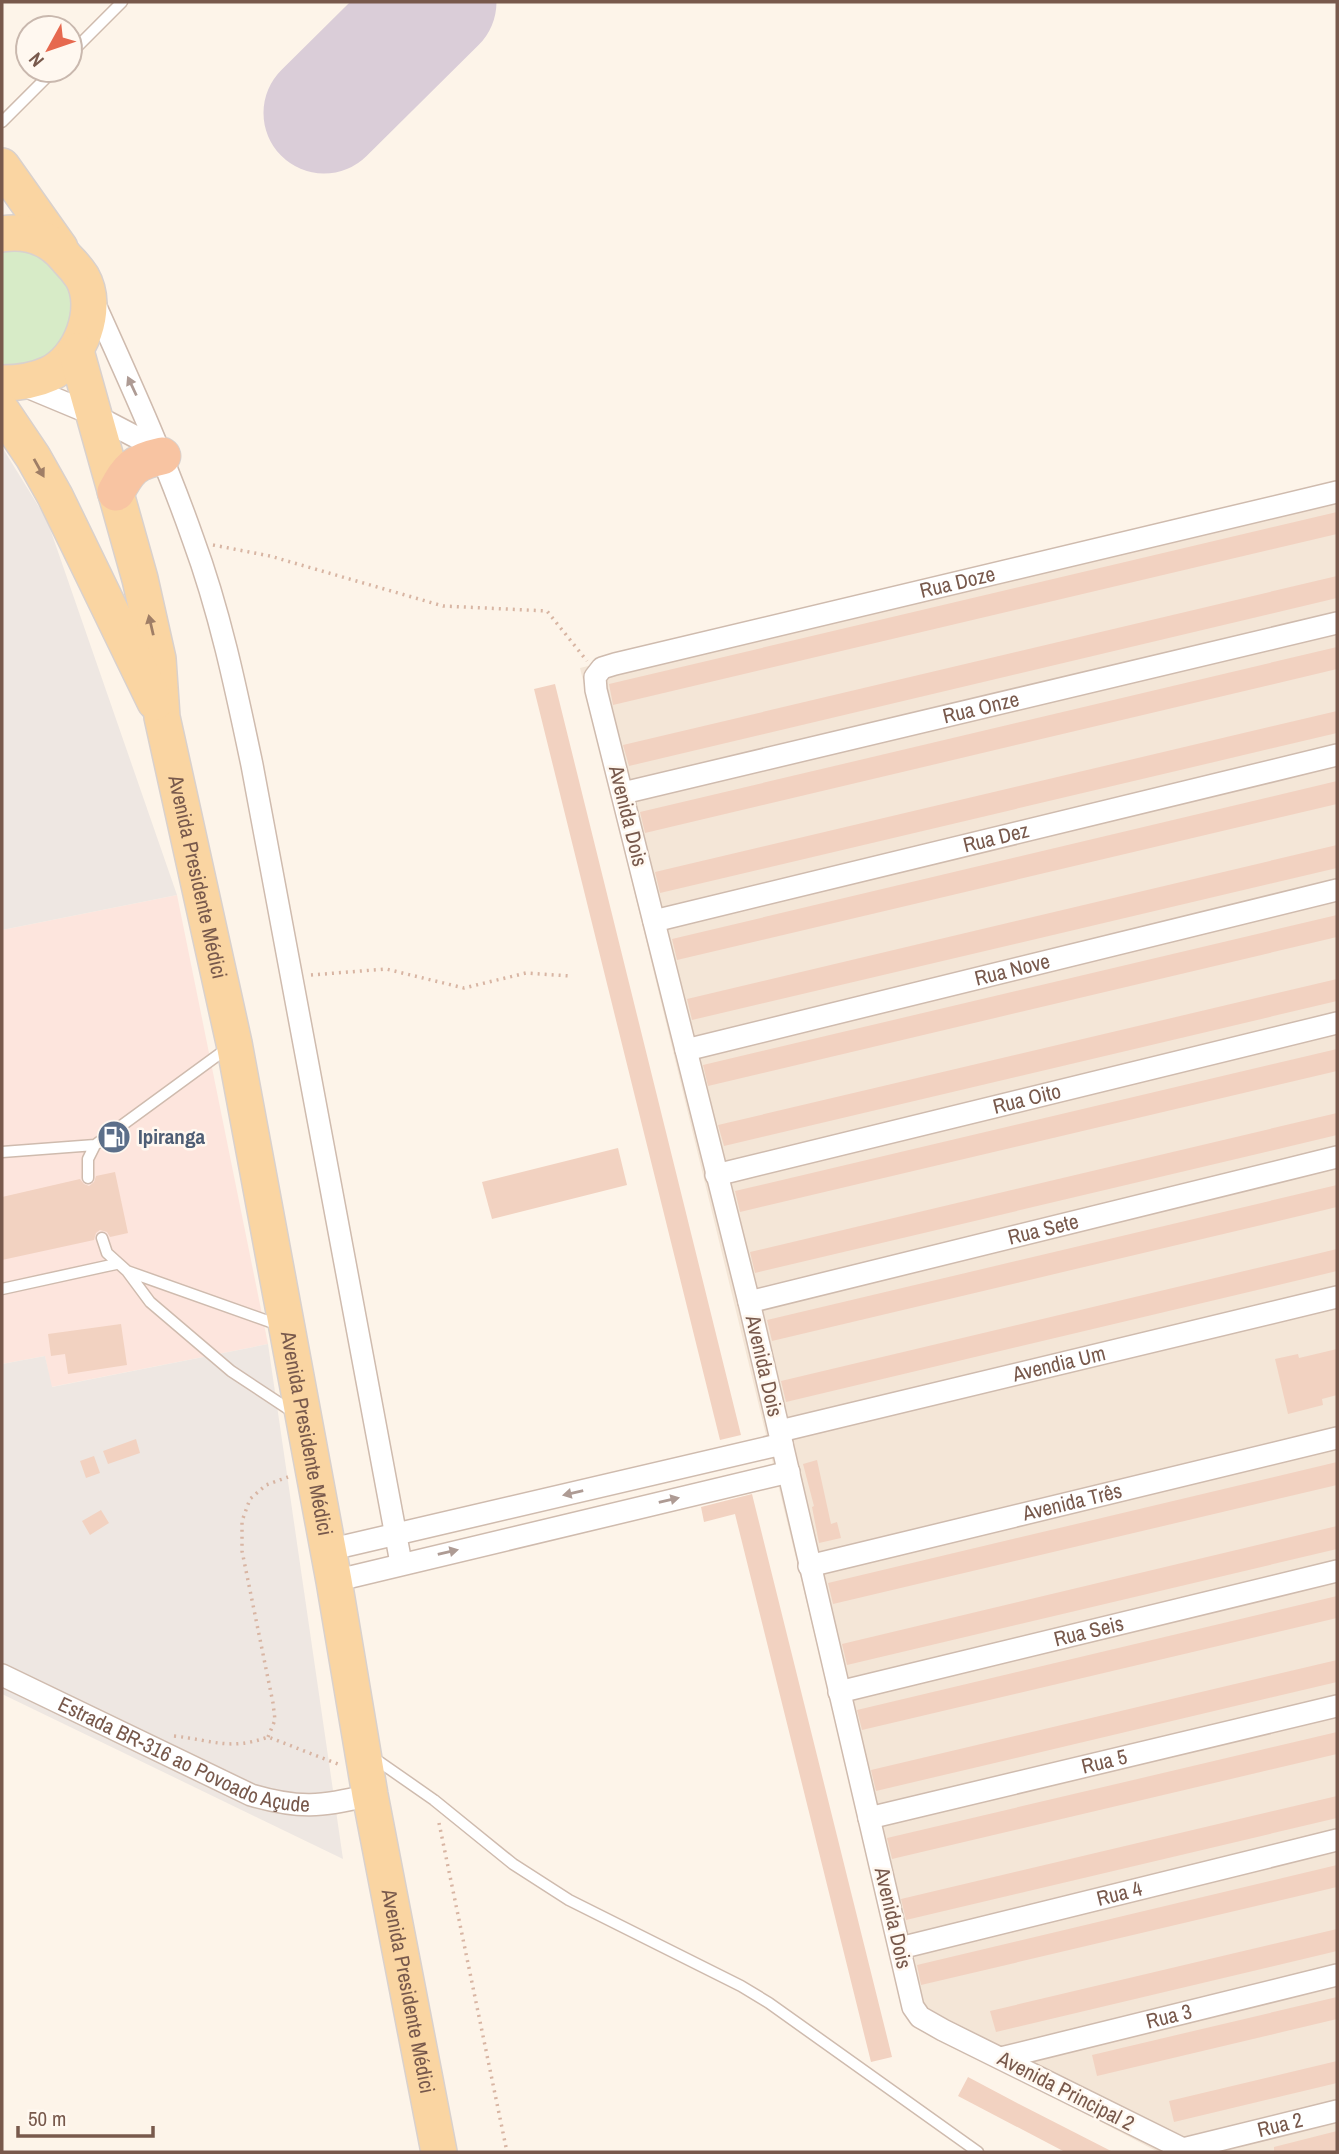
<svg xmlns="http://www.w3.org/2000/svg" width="1339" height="2154" viewBox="0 0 1339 2154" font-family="'Archivo Narrow',sans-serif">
<rect width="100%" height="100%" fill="#fdf4e9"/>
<path fill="#f4e6d7" d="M1337,483V2152H1158L908,2020L580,668Z"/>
<path fill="#fde5dd" d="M177,895L268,1344L51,1387L45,1356L2,1364V930Z"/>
<path fill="#eee7e2" d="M2,447L47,520L177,895L2,930Z
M268,1344L343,1859L2,1694V1364L45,1356L52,1387Z"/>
<path fill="#d7ebc7" d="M24,247L71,279L77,317L59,350L24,366L2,364V249Z"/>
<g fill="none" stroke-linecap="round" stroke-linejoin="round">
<path stroke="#dacdd8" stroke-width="121" d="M324,113L436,2"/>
</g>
<path fill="#f2d2c1" d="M1337,512V534L613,705L609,684Z
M1337,576V598L629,766L623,745Z
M1337,647V669L645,833L640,812Z
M555,684L741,1435L720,1440L534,689Z
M1337,711V733L660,893L655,872Z
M1337,781V804L677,960L672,939Z
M1337,845V868L692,1020L687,999Z
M1337,915V937L708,1086L703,1065Z
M1337,979V1001L724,1146L718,1125Z
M1337,1049V1071L740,1212L735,1191Z
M1337,1113V1135L755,1273L750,1252Z
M618,1148L627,1185L492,1219L482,1182Z
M115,1172L128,1233L110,1237L107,1232L100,1230L96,1233L94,1240L2,1260V1197L80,1179L84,1184L89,1186L94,1182L96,1176Z
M1337,1185V1207L772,1341L767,1320Z
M1337,1249V1271L786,1402L781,1381Z
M121,1324L127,1365L68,1374L65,1354L51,1356L48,1334Z
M1337,1349V1395L1322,1399L1323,1405L1288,1414L1275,1359L1298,1354L1299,1358Z
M136,1439L140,1453L108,1464L103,1451Z
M94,1456L100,1473L86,1478L80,1461Z
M817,1460L831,1524L837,1522L841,1538L819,1543L812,1507L814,1506L803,1464Z
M1337,1462V1485L833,1604L828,1583Z
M752,1494L892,2057L871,2062L735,1514L704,1522L701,1507Z
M101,1510L109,1523L90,1535L82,1521Z
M1337,1526V1549L847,1665L842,1644Z
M1337,1596V1618L862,1730L857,1710Z
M1337,1660V1682L876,1791L871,1770Z
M1337,1732V1754L892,1859L887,1838Z
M1337,1796V1818L906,1920L901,1899Z
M1337,1865V1887L921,1985L917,1965Z
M1337,1929V1951L996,2032L990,2011Z
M1337,1997V2019L1097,2076L1092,2055Z
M1337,2061V2083L1174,2122L1169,2101Z
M968,2077L1019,2104L1113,2152H1065L958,2096Z
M1337,2131V2152H1274V2147Z"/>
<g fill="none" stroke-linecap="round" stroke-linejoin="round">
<defs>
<path id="service" d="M70,54L122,2
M2,122L54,70
M2,1152L95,1145
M88,1178V1159L95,1145L229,1047
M102,1238L107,1253L127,1271L279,1325
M127,1271L150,1302L231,1371L296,1414
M2,1289L116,1264
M371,1756L434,1800L513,1864L569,1900L741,1986L769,2003L978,2152"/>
<g id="minor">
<path d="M92,298C128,378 164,456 193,539C220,612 236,689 252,765L401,1563"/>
<path d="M20,384L92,414L159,449"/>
<path id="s1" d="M623,793L1337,623"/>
<path id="s2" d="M654,921L1337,755"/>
<path id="s3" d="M686,1050L1337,890"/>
<path id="s4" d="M716,1175L1337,1023"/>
<path id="s5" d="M749,1302L1337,1157"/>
<path id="s6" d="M780,1431L1337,1297"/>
<path d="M328,1550L782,1444"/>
<path id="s7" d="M809,1566L1337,1438"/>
<path d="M334,1581L789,1472"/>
<path id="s8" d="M2,1675L251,1795C299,1809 321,1807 370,1795"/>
<path id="s9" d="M839,1692L1337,1571"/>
<path id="s10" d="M869,1818L1337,1706"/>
<path id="s11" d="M900,1948L1337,1840"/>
<path id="s12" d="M1001,2058L1337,1975"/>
<path id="s13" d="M1183,2149L1337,2111"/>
<path id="s14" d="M1189,2152L943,2030L920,2017L913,2007L749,1302L596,690L595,677L602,668L615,664L1337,492"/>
</g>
<g id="primary">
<path d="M2,166L60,248"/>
<path d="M2,234C28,230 52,239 68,260C73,265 78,271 82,277C100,308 81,359 49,374C34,381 18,383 2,383"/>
<path id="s15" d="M76,351L140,579L158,659L162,717L234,1043L334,1581L370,1795L439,2152"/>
<path d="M2,411L33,457L55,496L155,702"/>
</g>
<path id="trunk" d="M116,492C129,468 134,462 162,456"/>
</defs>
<use href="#service" stroke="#cfbbae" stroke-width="13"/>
<use href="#minor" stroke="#cfbbae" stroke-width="24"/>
<use href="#primary" stroke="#d9d1cd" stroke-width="38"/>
<use href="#trunk" stroke="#d9d1cd" stroke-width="39"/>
<path stroke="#d8b5a3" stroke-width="3.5" stroke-dasharray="2 5" stroke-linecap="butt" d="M213,545L270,556L443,606L547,611L587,661
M311,975L386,969L464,988L526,973L570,976
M174,1736C212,1740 229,1751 268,1737L338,1764
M268,1737L275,1720L273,1703L242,1551V1521L250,1499L266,1485L288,1477
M439,1823L507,2152"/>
<use href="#service" stroke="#fff" stroke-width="10"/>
<use href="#minor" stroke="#fff" stroke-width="21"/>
<use href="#primary" stroke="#fad5a2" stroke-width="35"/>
<use href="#trunk" stroke="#f8c4a2" stroke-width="37"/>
</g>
<defs><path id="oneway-solid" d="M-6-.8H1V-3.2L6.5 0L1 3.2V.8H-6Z" transform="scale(1.75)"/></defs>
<g fill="#ae9b94">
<use href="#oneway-solid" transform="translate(132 386) rotate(-115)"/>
<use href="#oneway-solid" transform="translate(573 1493) rotate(167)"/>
<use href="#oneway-solid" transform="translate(669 1500) rotate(-13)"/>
<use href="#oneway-solid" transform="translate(448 1552) rotate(-13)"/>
</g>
<g fill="#9f7e66">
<use href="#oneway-solid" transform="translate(39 468) rotate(61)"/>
<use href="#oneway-solid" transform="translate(151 625) rotate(-103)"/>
</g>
<defs>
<symbol id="fuel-disc" viewBox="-11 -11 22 22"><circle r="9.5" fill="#5c6f8a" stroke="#fff8f0"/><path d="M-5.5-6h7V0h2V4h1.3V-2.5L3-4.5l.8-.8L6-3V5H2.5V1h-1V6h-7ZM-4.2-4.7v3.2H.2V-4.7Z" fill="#fff"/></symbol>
</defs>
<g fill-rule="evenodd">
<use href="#fuel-disc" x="95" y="1118" width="38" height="38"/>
</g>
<g text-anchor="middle" stroke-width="5" stroke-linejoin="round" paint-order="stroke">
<g font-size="21" fill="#78594c" stroke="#fff8f0">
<text dy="7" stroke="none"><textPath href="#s14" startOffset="2058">Rua Doze</textPath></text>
<text dy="7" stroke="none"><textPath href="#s1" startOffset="368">Rua Onze</textPath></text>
<text transform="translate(628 816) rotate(76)" y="7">Avenida Dois</text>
<text dy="7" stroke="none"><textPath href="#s2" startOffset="352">Rua Dez</textPath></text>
<text dy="7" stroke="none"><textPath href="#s15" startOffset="541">Avenida Presidente Médici</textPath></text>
<text dy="7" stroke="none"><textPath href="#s3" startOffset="336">Rua Nove</textPath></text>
<text dy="7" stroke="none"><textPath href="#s4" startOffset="320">Rua Oito</textPath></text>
<text dy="7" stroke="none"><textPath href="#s5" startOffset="303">Rua Sete</textPath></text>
<text dy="7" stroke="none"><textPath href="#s6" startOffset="287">Avendia Um</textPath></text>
<text transform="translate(764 1366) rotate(77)" y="7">Avenida Dois</text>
<text dy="7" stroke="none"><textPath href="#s15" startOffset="1108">Avenida Presidente Médici</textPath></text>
<text dy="7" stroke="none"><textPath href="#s7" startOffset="271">Avenida Três</textPath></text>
<text dy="7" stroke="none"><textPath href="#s9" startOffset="257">Rua Seis</textPath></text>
<text dy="7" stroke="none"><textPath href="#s8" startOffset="200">Estrada BR-316 ao Povoado Açude</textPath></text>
<text dy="7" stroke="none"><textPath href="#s10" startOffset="242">Rua 5</textPath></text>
<text dy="7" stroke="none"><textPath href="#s11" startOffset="226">Rua 4</textPath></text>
<text transform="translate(893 1918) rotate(77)" y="7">Avenida Dois</text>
<text dy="7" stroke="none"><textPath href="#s15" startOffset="1675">Avenida Presidente Médici</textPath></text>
<text dy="7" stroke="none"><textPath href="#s12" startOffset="173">Rua 3</textPath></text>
<text transform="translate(1066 2091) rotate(27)" y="7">Avenida Principal 2</text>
<text dy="7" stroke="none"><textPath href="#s13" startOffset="100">Rua 2</textPath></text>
</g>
<g font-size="21" font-weight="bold" fill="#4e5e75" stroke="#fff8f0" text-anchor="start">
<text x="138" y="1144">Ipiranga</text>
</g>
</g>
<rect width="1339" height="2154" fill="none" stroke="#78594c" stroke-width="7"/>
<g transform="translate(49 49) rotate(230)"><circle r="33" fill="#fff8f0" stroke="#c9b8ae" stroke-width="2"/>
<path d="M0-5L12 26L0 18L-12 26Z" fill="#e6694f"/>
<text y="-10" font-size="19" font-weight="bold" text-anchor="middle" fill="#78594c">N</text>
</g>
<path d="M18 2126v10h135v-10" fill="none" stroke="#78594c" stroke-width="3.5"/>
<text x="28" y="2126" font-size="21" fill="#78594c" stroke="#fff8f0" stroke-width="5" paint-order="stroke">50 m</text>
</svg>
